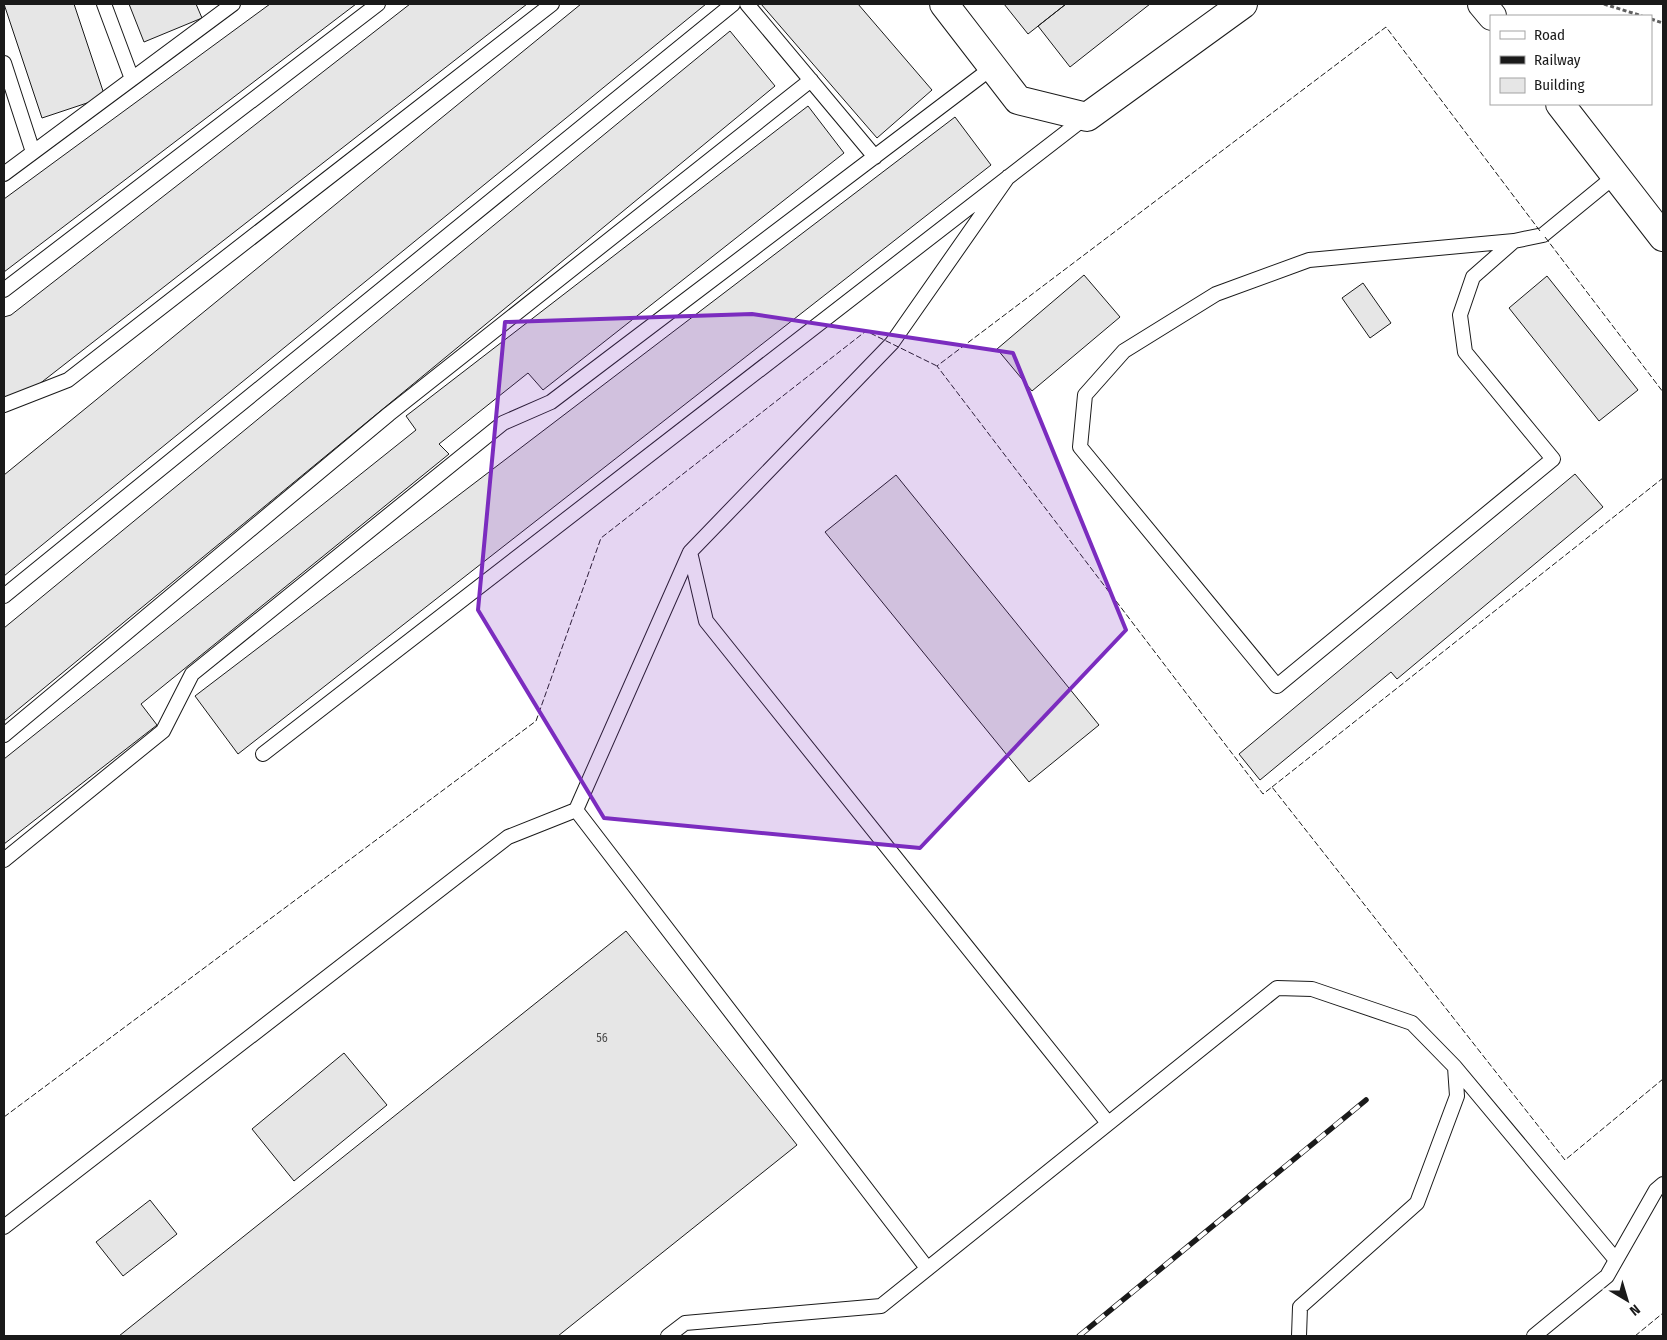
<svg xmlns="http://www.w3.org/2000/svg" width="1667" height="1340" viewBox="0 0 1667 1340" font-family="'Fira Sans Condensed',sans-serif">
<rect width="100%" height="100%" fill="#fff"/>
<path fill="#e6e6e6" stroke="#1a1a1a" d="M4,4H74L105,97L42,118Z
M129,4H196L202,18L144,42Z
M270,4H356L4,272V199Z
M410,4H527L38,385L4,398V317L11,315Z
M581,4H706L4,576V475Z
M761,4H858L932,90L877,138Z
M1004,4H1066L1028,34Z
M1066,4H1150L1070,67L1038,26Z
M730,31L775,86L4,721V628Z
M808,106L844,153L543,390L528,373L439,444L449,454L141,704L157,725L4,844V759L416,430L406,416Z
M955,117L991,165L238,754L195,696Z
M1084,275L1120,317L1032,391L997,349Z
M1547,276L1638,390L1599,421L1509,308Z
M1363,283L1391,323L1370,338L1342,298Z
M1575,474L1603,507L1397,679L1391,672L1260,780L1239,754Z
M896,475L1099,725L1029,782L825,532Z
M626,931L797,1145L558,1336H119Z
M344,1053L387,1105L294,1181L252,1129Z
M150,1200L177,1234L123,1276L96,1242Z"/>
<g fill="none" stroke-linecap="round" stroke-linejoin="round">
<defs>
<path id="lane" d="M104,4L132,79
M747,4L875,157
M4,63L33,152
M4,174L233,4
M1008,177L892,343L690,552L706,621L1108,1123
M1514,241L1473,277L1460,315L1465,352L1553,459L1277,686L1080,447L1085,395L1124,351L1216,294L1309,260L1514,241L1543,235L1615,176
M4,290L378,4
M4,405L68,380L552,4
M690,552L576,810L927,1268
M4,596L733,4
M4,735L389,414L811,80
M263,754L1086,117
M4,860L163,731L192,674L503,423L551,402L993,67
M4,1227L508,837L576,810
M668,1336L685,1323L881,1306L1277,988L1312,989L1412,1023L1455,1067
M1299,1336L1300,1307L1417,1203L1457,1096L1455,1067L1616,1260
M1534,1336L1607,1276L1656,1190L1663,1184"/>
<path id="street" d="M944,4L1018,100L1087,117L1243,4
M1482,4L1492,16
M1560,104L1663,237"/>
</defs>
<use href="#lane" stroke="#1a1a1a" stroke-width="16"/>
<use href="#street" stroke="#1a1a1a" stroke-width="30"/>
<path stroke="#5f5f5f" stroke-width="3" stroke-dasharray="4 2.5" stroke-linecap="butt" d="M1604,4L1642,16
M1651,19L1663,23"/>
<use href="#lane" stroke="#fff" stroke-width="14"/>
<use href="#street" stroke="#fff" stroke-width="28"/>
<defs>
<path id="rail" d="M1079,1336L1366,1100"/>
</defs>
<use href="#rail" stroke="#1a1a1a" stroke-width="5.5"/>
<use href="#rail" stroke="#fff" stroke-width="4" stroke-dasharray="11" stroke-linecap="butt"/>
<path stroke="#1a1a1a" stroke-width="1" stroke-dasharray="6 2.5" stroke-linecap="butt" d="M1540,231L1386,27L937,366L1263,794L1272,787L1565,1160L1663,1079
M1545,237L1663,392
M1272,787L1663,478
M4,1117L536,721L601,538L866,331L937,366
M1635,1336L1663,1313"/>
</g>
<path fill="#7b2cbf" fill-opacity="0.2" stroke="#7b2cbf" stroke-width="4" stroke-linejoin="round" d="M752,314L1013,353L1126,630L920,848L604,818L478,610L505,322Z"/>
<g text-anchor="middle" stroke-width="4" stroke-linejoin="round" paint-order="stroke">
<g font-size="12" fill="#4d4d4d">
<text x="602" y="1042">56</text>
</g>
</g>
<rect width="1667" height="1340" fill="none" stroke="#1a1a1a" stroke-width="10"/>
<rect x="1490" y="15" width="162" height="90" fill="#ffffff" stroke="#a3a3a3"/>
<rect x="1500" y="31" width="25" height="8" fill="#ffffff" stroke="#a3a3a3"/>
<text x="1534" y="40" font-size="15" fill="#1a1a1a">Road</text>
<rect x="1500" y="56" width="25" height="8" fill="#1a1a1a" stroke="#a3a3a3"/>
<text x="1534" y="65" font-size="15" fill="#1a1a1a">Railway</text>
<rect x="1500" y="78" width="25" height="15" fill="#e6e6e6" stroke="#a3a3a3"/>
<text x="1534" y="90" font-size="15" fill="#1a1a1a">Building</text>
<g transform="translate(1627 1300) rotate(142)" stroke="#ffffff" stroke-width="4" paint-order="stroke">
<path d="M0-4L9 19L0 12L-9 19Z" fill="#1a1a1a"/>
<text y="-8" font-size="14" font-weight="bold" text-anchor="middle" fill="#1a1a1a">N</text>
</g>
</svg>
